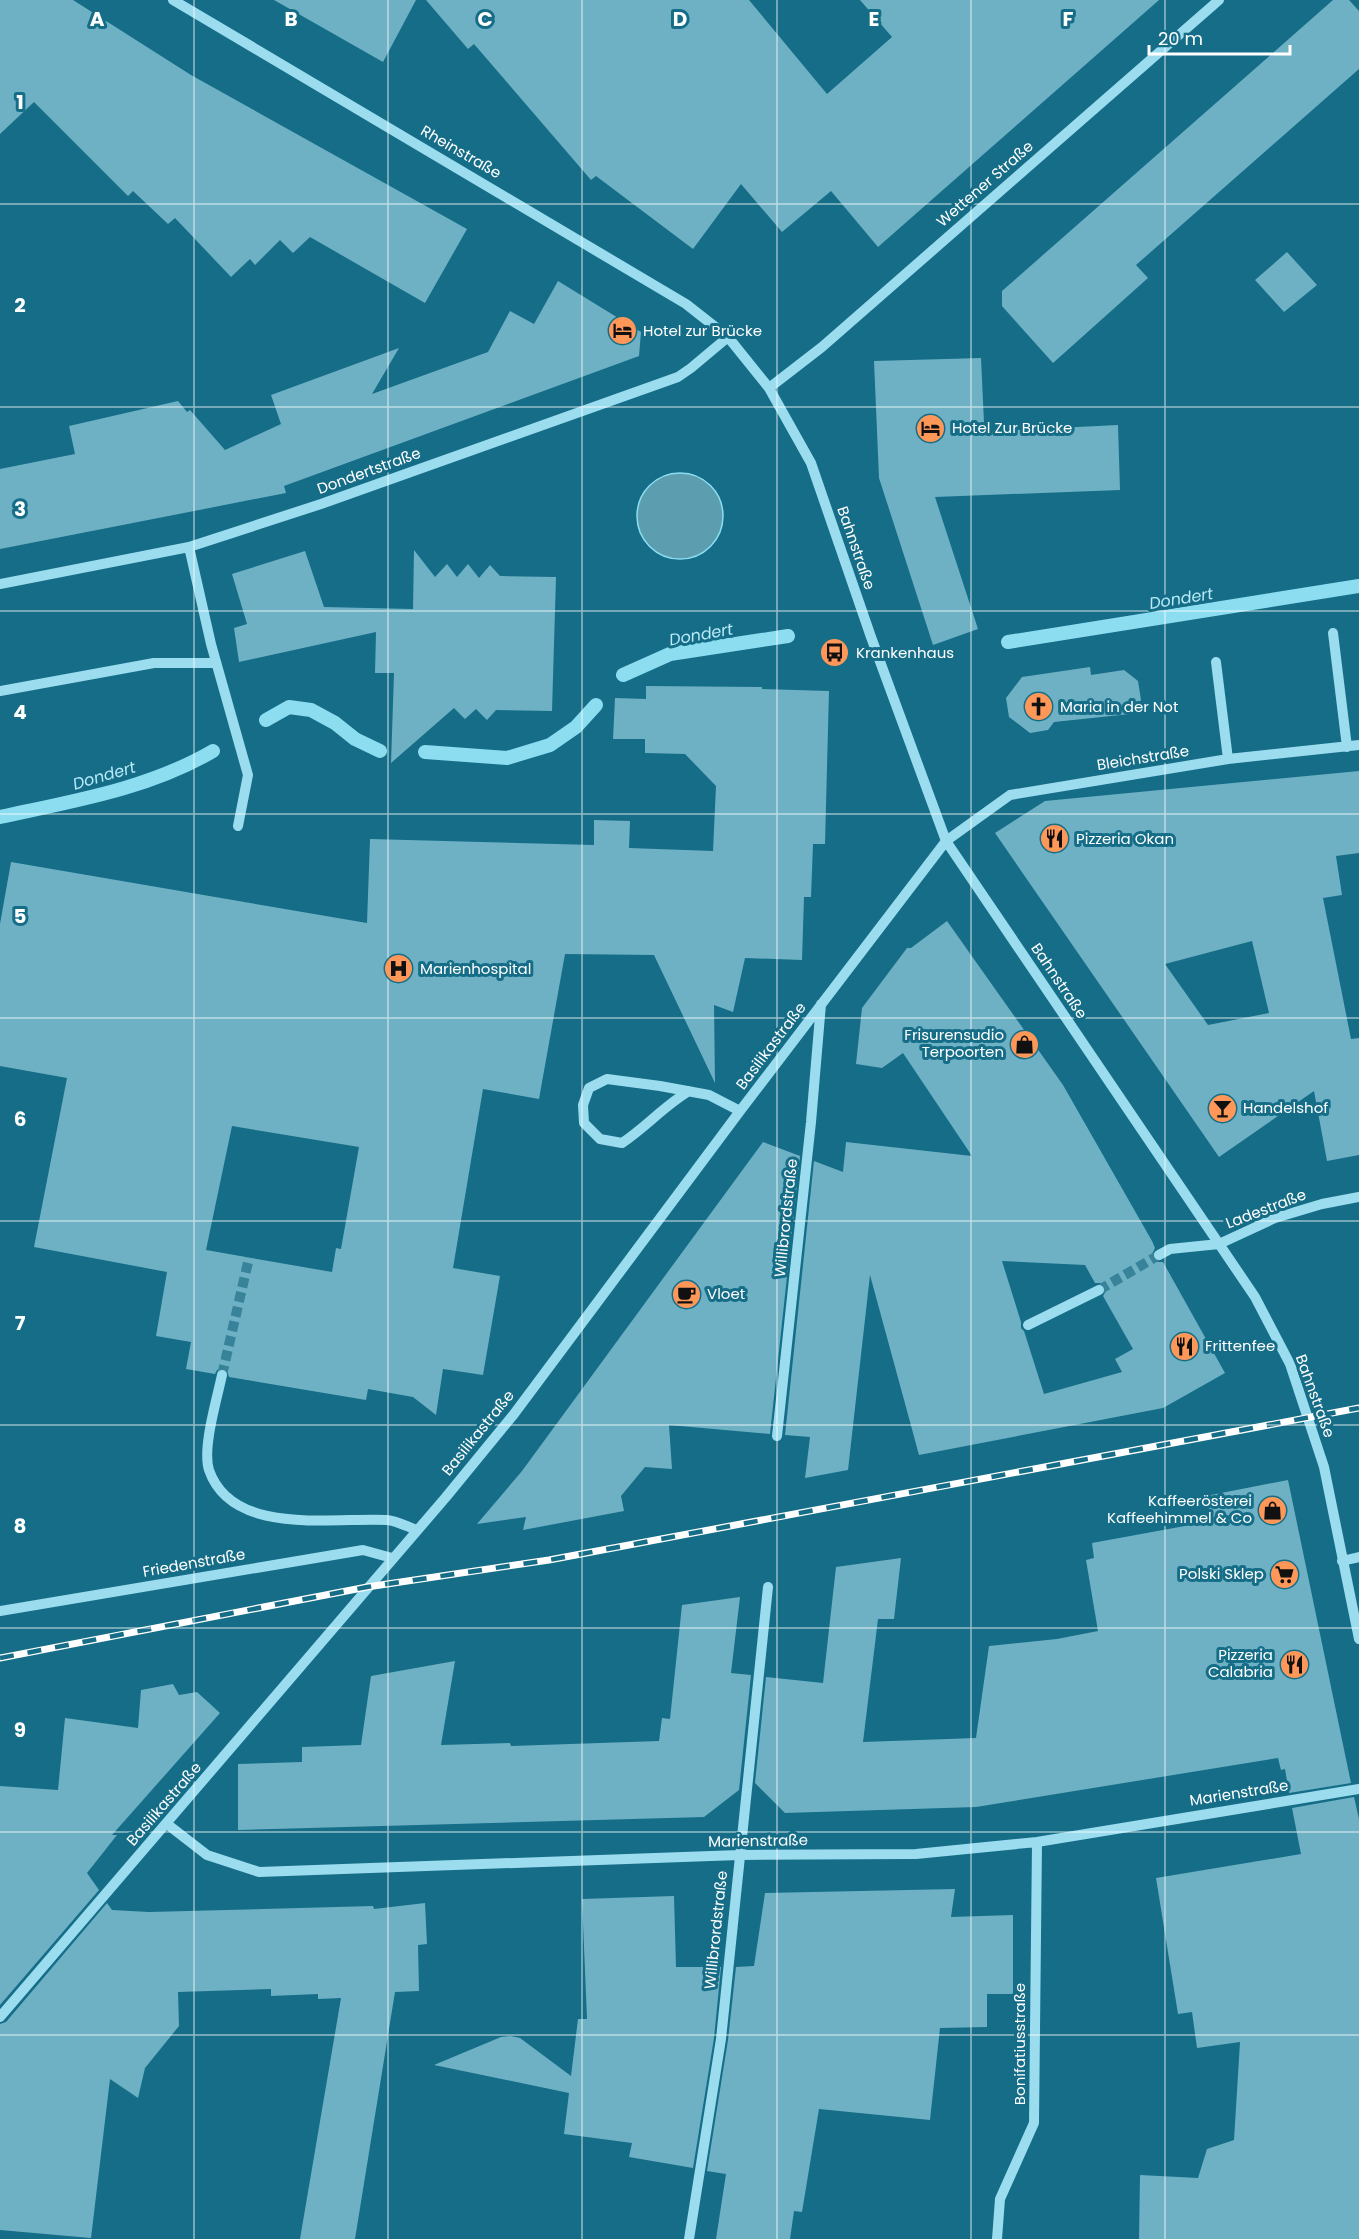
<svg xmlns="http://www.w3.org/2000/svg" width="1359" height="2239" viewBox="0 0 1359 2239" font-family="Poppins,sans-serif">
<rect width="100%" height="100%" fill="#156d87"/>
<path fill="#5c9daf" stroke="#8dddf1" stroke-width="1.5" d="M637 516a43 43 0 1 1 86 0a43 43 0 1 1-86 0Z"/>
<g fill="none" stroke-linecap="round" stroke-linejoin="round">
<path stroke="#8dddf1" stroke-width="14" d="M1008,642L1359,586
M623,675L670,654L788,636
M266,720L289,707L311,710L335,723L355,739L380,751
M425,752L507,758L550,745L576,727L596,705
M0,817C73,801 148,789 213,751"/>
</g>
<path fill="#6eb1c4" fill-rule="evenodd" d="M0,0H73L191,75L467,229L425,303L310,237L293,253L280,240L255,265L250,259L231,277L175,218L168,224L133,191L128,196L34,102L0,134Z
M274,0H416L383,62Z
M426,0H749L827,94L892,37L860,0H1159L878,247L831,191L782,232L741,184L693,249L596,176L591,180L474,44L468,49Z
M1333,0H1349L1359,11V69L1136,265L1148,278L1053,363L1002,306V291Z
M1287,252L1317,285L1284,312L1255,280Z
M558,281L641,332L639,356L284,486L286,493L0,549V469L75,454L69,426L178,401L187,412L190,410L225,450L281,424L271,395L399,348L372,394L488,352L510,311L534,324Z
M981,358L984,423L975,432L1118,425L1120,490L935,497L978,629L933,645L879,478L874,361Z
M414,550L435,577L447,564L457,577L468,564L479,578L490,565L500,576L556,577L552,711L496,710L487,720L476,709L465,719L454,708L391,763L394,673H375L376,632L239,662L234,628L247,624L232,574L305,551L324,607L413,609Z
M1090,667L1091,675L1124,670L1138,681L1141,700L1130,714L1054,722L1048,730L1030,733L1009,717L1006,698L1022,677Z
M646,686L762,687V689L829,691L825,844H813L811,897H804L802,960L745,958L733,1012L714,1005L715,1083L654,955L565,954L539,1099L483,1089L453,1268L500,1276L483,1375L443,1369L436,1415L413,1397L368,1389L366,1400L229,1377L227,1370L223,1368L217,1370L215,1374L186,1369L191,1342L156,1336L167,1272L34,1247L67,1078L0,1066V924L11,862L367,923L370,839L594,845V820L630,821L629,848L713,851L716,786L685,754L645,753V739H613L615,698L646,699ZM232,1126L359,1147L341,1249L336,1248L332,1272L206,1250Z
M1359,771V853L1336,856L1342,895L1323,898L1351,1039L1359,1038V1155L1327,1161L1314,1091L1219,1157L995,833L1045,801ZM1252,941L1269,1013L1208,1025L1165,964Z
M947,921L1063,1085L1152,1241L1155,1248L1152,1254L1153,1259L1158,1262H1163L1225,1373L1163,1408L919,1455L870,1275L848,1470L805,1478L810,1437L785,1435L814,1161L843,1172L846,1142L972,1156L903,1053L882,1068L856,1064L862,1008L907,948H911ZM1002,1261L1085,1265L1095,1283H1100L1105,1286L1106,1291L1103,1296L1133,1349L1115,1359L1122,1372L1044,1394L1024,1331L1021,1328V1322Z
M763,1142L800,1156L770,1434L669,1425L672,1469L645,1467L621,1496L624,1511L523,1530L526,1517L477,1524L522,1471Z
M1288,1480L1351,1783L1289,1793L1285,1769L1281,1770L1278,1758L976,1807L785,1813L755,1783L766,1677L823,1683L836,1567L901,1558L894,1619H878L863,1742L976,1738L989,1646L1057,1639L1098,1631L1086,1560L1094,1558L1092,1543L1212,1521L1206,1496Z
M740,1597L731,1673L751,1675L739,1790L704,1817L238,1830V1764L302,1762V1747L361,1745L371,1676L455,1661L441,1745L510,1743L511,1746L659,1741L662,1718L670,1719L682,1605Z
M173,1684L179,1695L197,1692L220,1713L112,1835H117L87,1873L99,1890L0,2005V1786L58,1790L65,1718L138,1728L141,1690Z
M1354,1797L1359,1819V2239H1139L1140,2175L1198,2178L1207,2149L1234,2140L1240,2042L1197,2048L1192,2012L1178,2014L1156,1878L1301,1854L1292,1808Z
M955,1889L951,1917L1013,1915V1994H987V2027L940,2028L930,2120L819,2109L802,2212L794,2211L790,2239H716L726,2174L707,2171L728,2040L736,1967L754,1966L765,1893Z
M674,1896L676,1967H721L714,2038L693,2168L629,2157L632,2143L564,2134L569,2093L434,2065L501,2037L511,2036L520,2038L571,2076L578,2019H587L582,1899Z
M107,1903L112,1910L149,1912L373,1906L374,1909L425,1903L427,1944L418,1945L419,1991L395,1992L355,2239H300L341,1998L318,1999V1994L271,1996V1989L178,1992L179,2026L145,2068L138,2098L110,2079L91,2238L0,2230V2024L6,2022Z"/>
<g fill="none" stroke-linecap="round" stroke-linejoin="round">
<path stroke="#388399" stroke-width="10" stroke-dasharray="10 5" stroke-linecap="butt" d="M1099,1290L1159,1255
M222,1375L249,1258"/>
<path stroke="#9bdcee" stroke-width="10" d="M173,0L686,304L728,337L769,388L811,463L871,637L946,841L1255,1297L1290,1364L1324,1467L1359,1639
M769,388L822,347L1219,0
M189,547L211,644L248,775L238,826
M0,584L189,547L321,504L678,377L691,368L728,337
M1333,633L1347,747
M1216,662L1228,759
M0,691L154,663H216
M689,1091C664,1106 646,1127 622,1143L600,1139L584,1123L583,1105L589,1088L607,1079L660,1086L709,1095L740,1111
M1159,1255L1170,1249L1219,1244L1275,1218L1322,1204L1359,1197
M1028,1325L1099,1290
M222,1375C217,1399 202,1448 209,1470C232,1537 334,1517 387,1520C397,1521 408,1527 417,1530
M777,1436L811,1122L821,1004
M1342,1561L1359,1557
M0,1611L363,1550L392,1558
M167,1824L207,1855L259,1872L739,1855L916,1854L1037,1842L1359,1789
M0,2017L446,1497L514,1414L740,1111L946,841L1010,795L1228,759L1359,745
M689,2239L721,2039L768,1587
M997,2239L1000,2199L1034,2123L1037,1842"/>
<defs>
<path id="rail" d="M0,1658L367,1587L549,1560L1359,1408"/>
</defs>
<use href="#rail" stroke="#fff" stroke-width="7"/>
<use href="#rail" stroke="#156d87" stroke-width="4.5" stroke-dasharray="14" stroke-linecap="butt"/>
</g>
<path fill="none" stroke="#fff" stroke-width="1.5" stroke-opacity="0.55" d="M194,0V2239M388,0V2239M582,0V2239M777,0V2239M971,0V2239M1165,0V2239M0,204H1359M0,407H1359M0,611H1359M0,814H1359M0,1018H1359M0,1221H1359M0,1425H1359M0,1628H1359M0,1832H1359M0,2035H1359"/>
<defs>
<symbol id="hotel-disc" viewBox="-11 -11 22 22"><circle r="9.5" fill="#ff9758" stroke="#156d87"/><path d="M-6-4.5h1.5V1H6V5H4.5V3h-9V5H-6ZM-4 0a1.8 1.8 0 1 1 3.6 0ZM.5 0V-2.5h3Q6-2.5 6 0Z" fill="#111"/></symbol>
<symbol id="bus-disc" viewBox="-11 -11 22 22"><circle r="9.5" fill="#ff9758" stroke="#156d87"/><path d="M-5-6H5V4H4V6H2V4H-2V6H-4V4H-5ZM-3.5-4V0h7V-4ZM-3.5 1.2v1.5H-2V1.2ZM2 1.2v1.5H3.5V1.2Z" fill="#111"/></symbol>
<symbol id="church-disc" viewBox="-11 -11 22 22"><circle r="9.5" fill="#ff9758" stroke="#156d87"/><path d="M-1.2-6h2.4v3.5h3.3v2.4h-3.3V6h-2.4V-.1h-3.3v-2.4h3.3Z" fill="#111"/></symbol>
<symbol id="restaurant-disc" viewBox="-11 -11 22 22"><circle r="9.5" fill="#ff9758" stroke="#156d87"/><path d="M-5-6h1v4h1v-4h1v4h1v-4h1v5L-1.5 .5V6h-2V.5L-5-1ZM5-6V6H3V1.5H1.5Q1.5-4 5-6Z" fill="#111"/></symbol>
<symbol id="hospital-disc" viewBox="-11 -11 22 22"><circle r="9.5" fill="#ff9758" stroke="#156d87"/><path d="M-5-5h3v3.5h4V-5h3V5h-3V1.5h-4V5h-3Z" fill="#111"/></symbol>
<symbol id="shop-disc" viewBox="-11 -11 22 22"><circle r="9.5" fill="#ff9758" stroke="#156d87"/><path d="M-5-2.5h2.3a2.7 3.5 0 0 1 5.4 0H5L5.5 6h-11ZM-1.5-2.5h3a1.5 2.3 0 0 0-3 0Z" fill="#111"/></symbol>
<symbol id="bar-disc" viewBox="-11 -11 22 22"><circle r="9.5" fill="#ff9758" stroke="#156d87"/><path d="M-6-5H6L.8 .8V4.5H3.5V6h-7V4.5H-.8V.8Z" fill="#111"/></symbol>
<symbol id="cafe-disc" viewBox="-11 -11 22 22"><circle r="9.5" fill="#ff9758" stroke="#156d87"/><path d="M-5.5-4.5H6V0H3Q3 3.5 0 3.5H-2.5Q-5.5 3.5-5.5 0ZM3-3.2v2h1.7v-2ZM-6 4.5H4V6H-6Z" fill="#111"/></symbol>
<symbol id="supermarket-disc" viewBox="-11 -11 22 22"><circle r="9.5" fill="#ff9758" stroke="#156d87"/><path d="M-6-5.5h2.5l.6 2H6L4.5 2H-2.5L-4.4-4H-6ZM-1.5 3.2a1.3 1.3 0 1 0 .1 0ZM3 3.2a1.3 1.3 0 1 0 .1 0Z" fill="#111"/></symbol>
</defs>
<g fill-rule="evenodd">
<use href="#hotel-disc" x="606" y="314" width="33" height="33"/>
<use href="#hotel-disc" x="914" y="412" width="33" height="33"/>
<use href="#bus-disc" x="818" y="636" width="33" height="33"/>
<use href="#church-disc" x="1022" y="690" width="33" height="33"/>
<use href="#restaurant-disc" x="1038" y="822" width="33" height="33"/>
<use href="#hospital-disc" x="382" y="952" width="33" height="33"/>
<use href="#shop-disc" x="1008" y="1028" width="33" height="33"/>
<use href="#bar-disc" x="1206" y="1092" width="33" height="33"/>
<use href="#cafe-disc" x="670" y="1278" width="33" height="33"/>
<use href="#restaurant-disc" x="1168" y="1330" width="33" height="33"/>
<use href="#shop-disc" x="1256" y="1494" width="33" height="33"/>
<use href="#supermarket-disc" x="1268" y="1558" width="33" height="33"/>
<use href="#restaurant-disc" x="1278" y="1648" width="33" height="33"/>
</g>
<g text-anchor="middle" stroke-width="6" stroke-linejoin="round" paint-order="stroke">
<g font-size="15" fill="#fff" stroke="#156d87">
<text transform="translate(461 152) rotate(30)" y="5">Rheinstraße</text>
<text transform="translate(985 184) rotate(-41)" y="5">Wettener Straße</text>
<text transform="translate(369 471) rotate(-20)" y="5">Dondertstraße</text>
<text transform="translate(856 548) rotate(71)" y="5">Bahnstraße</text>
<text transform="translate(1143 758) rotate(-9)" y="5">Bleichstraße</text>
<text transform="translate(1059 981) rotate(56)" y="5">Bahnstraße</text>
<text transform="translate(771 1046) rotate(-53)" y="5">Basilikastraße</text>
<text transform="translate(1266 1209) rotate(-21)" y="5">Ladestraße</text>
<text transform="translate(786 1218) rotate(-84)" y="5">Willibrordstraße</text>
<text transform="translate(1315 1396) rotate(70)" y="5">Bahnstraße</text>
<text transform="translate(478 1433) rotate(-51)" y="5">Basilikastraße</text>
<text transform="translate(194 1563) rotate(-10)" y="5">Friedenstraße</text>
<text transform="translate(1239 1793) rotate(-9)" y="5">Marienstraße</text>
<text transform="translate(164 1804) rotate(-49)" y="5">Basilikastraße</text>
<text transform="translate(758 1841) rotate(-1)" y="5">Marienstraße</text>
<text transform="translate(716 1930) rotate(-84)" y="5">Willibrordstraße</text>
<text transform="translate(1020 2044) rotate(-90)" y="5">Bonifatiusstraße</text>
</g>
<g font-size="15" fill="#fff" stroke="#156d87" text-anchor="start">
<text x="643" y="336">Hotel zur Brücke</text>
<text x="952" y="433">Hotel Zur Brücke</text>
<text x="856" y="658">Krankenhaus</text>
<text x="1060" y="712">Maria in der Not</text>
<text x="1076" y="844">Pizzeria Okan</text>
<text x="420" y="974">Marienhospital</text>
<text x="1004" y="1040" text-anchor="end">Frisurensudio<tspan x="1004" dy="17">Terpoorten</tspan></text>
<text x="1243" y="1113">Handelshof</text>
<text x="707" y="1299">Vloet</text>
<text x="1205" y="1351">Frittenfee</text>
<text x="1252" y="1506" text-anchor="end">Kaffeerösterei<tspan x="1252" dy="17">Kaffeehimmel &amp; Co</tspan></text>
<text x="1264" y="1579" text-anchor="end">Polski Sklep</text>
<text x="1273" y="1660" text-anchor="end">Pizzeria<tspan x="1273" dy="17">Calabria</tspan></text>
</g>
<g font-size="16" font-style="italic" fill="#b8eaf8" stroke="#156d87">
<text transform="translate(1181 598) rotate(-9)" y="6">Dondert</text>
<text transform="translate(701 634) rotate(-10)" y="6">Dondert</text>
<text transform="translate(104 775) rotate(-16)" y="6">Dondert</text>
</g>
</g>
<g font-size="20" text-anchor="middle" font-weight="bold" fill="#fff" stroke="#156d87" stroke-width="6" stroke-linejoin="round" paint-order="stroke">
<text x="97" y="26">A</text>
<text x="291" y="26">B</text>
<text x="485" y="26">C</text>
<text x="680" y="26">D</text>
<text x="874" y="26">E</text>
<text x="1068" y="26">F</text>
<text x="20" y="109">1</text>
<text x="20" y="312">2</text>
<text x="20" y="516">3</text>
<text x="20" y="719">4</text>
<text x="20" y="923">5</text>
<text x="20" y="1126">6</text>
<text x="20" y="1330">7</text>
<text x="20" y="1533">8</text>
<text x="20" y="1737">9</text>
</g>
<path d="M1149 45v9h141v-9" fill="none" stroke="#ffffff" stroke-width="3"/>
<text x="1158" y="45" font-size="18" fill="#ffffff" stroke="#156d87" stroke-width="4.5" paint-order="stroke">20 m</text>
</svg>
